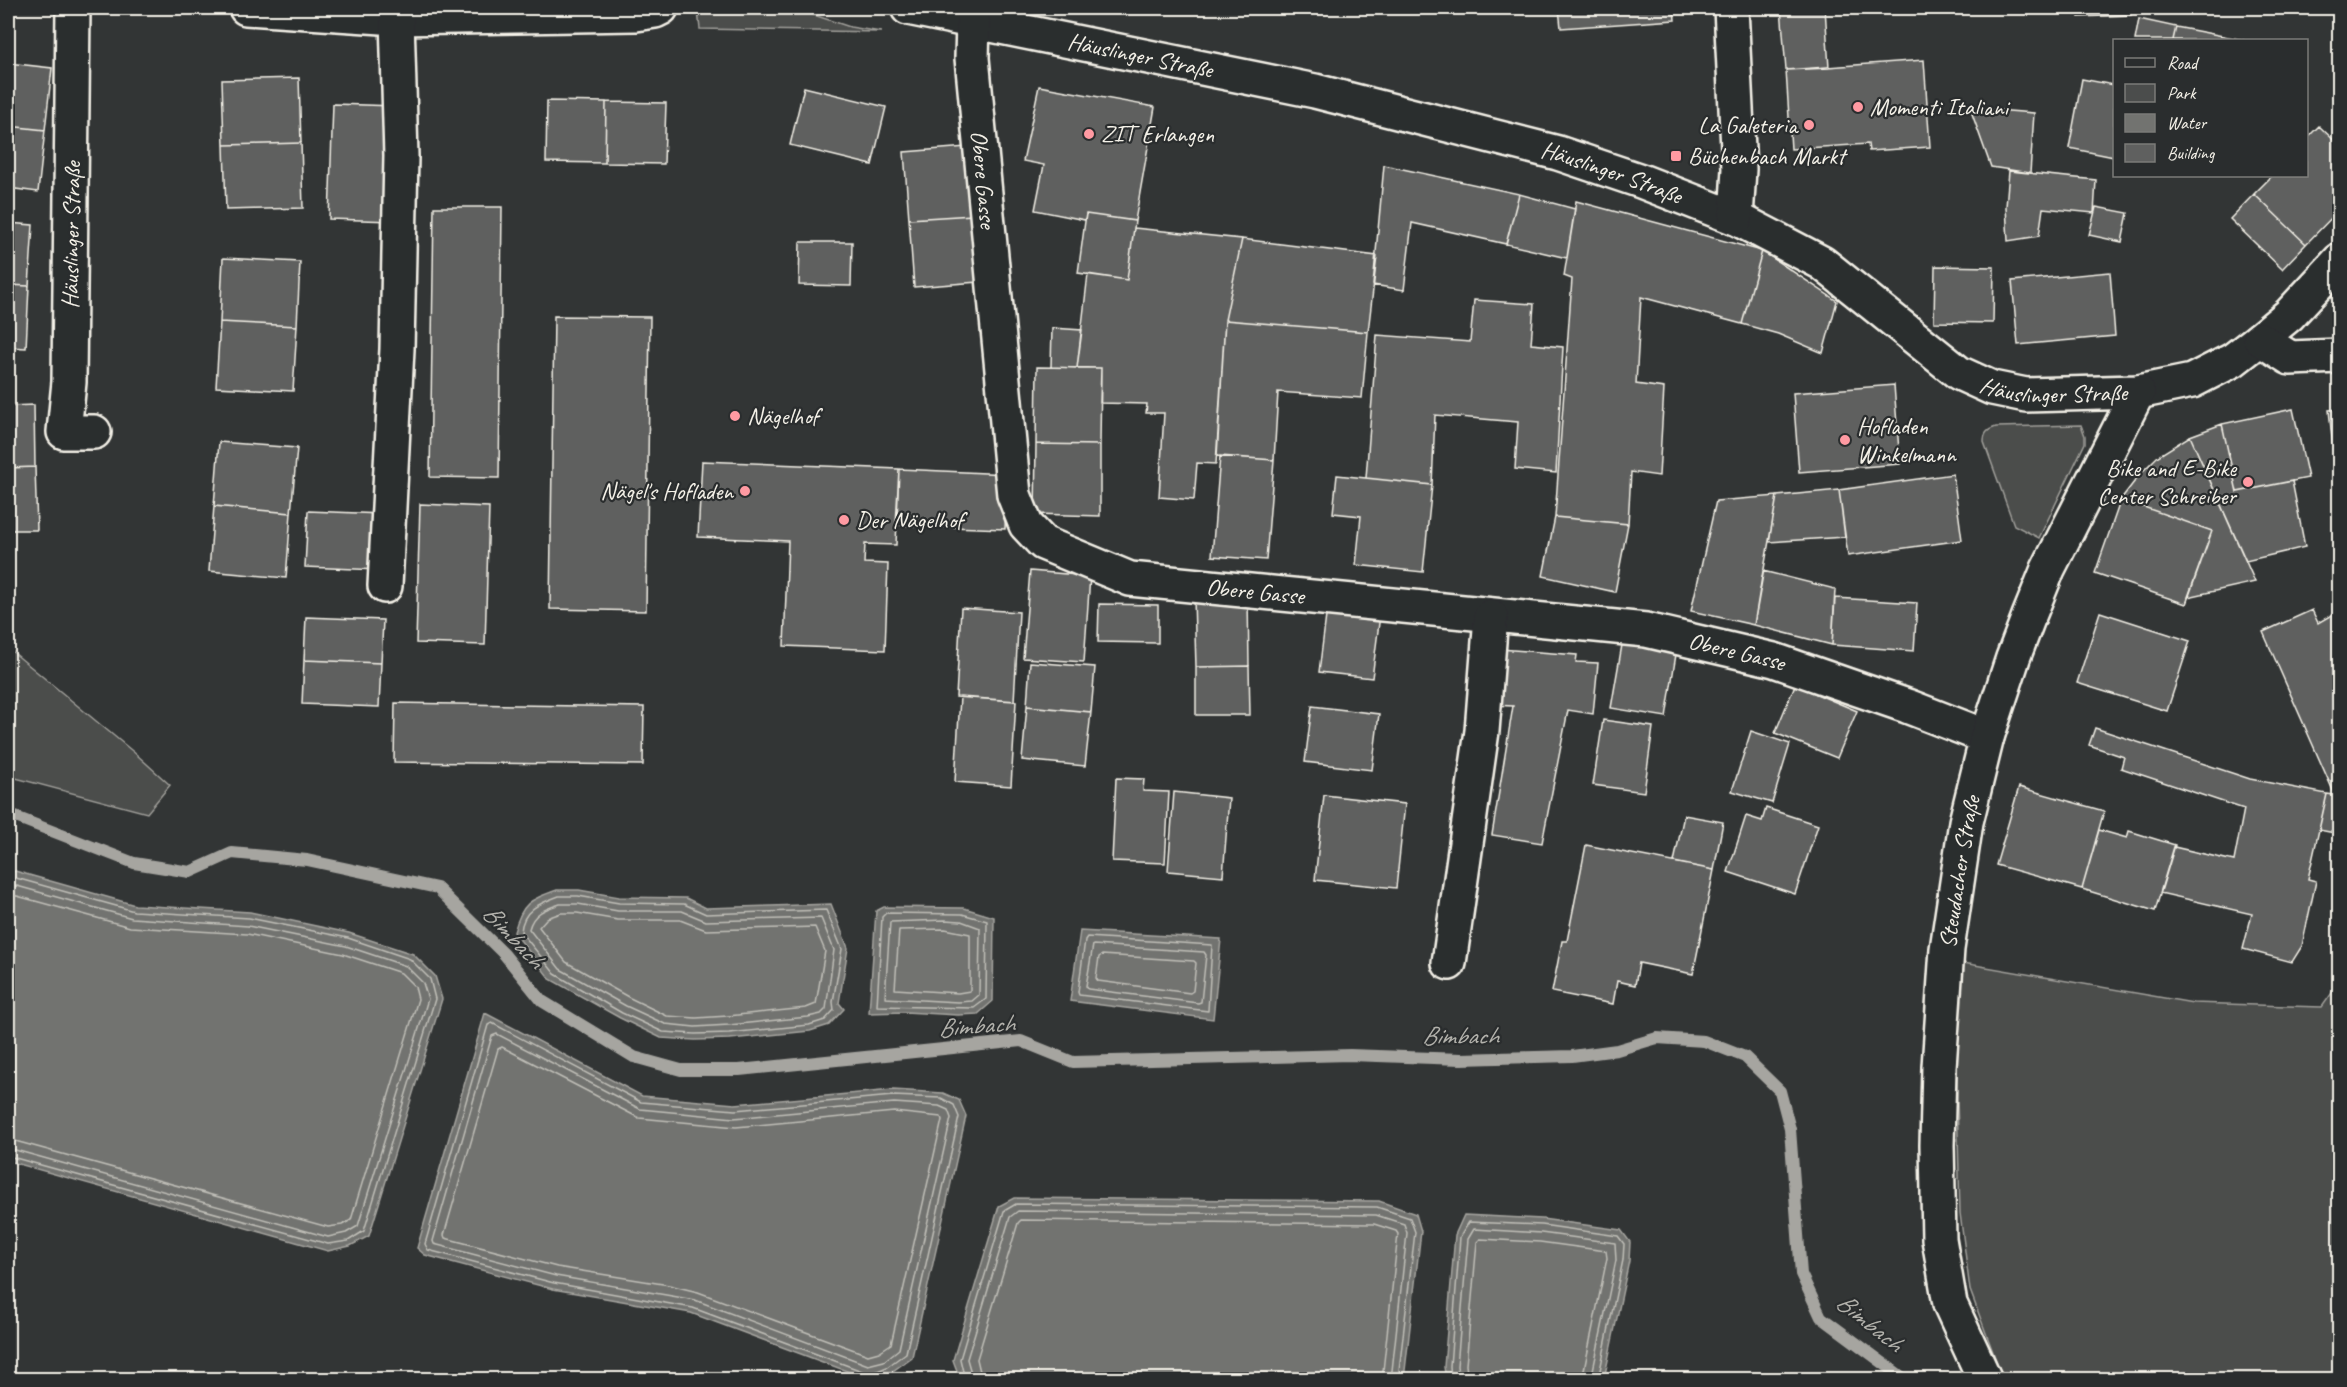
<svg xmlns="http://www.w3.org/2000/svg" width="2347" height="1387" viewBox="0 0 2347 1387" font-family="Caveat,sans-serif">
<rect width="100%" height="100%" fill="#323535"/>
<filter id="ink" filterUnits="userSpaceOnUse"><feTurbulence type="fractalNoise" baseFrequency=".0167" numOctaves="2"/><feDisplacementMap in="SourceGraphic" scale="12" xChannelSelector="R" yChannelSelector="G"/><feConvolveMatrix kernelMatrix="1 2 1 2 8 2 1 2 1" color-interpolation-filters="sRGB"/></filter>
<g filter="url(#ink)">
<path fill="#4b4d4c" stroke="#a09f9a" stroke-width="1.5" d="M701,8H793L850,27L881,32L700,29L698,11Z
M2081,425L2085,436V443L2039,538L2014,525L1984,442C1984,433 1987,430 1996,427Z
M8,648L137,755L170,785L147,813L8,776Z
M1963,963L2193,1003L2322,1007L2339,983V1379H2003L1970,1290L1960,1213L1957,1097L1958,1007Z"/>
<path fill="#727370" stroke="#a6a5a0" stroke-width="1.5" d="M15,871L135,905L250,912L349,933L413,954L435,976L442,999L369,1236L350,1246L328,1251L8,1161V875Z
M557,890H579L619,897L686,898L706,908L831,904L848,948L839,1003L844,1009L829,1025L810,1031L730,1039L695,1040L661,1038L620,1018L550,979L514,932C522,903 529,900 557,890Z
M884,907L964,908L994,917L993,1001L978,1014L958,1015L905,1012L869,1013L876,911Z
M1080,931L1221,939L1213,1019L1070,1001Z
M485,1013L642,1096L735,1104L893,1090L943,1093L959,1100L966,1116L912,1357L890,1373L868,1379L691,1313L553,1289L425,1255L417,1248Z
M1014,1198L1379,1201L1416,1214L1421,1231L1404,1379H960L953,1360L999,1206Z
M1464,1215L1542,1219L1621,1230L1630,1242L1629,1261L1604,1379H1446L1444,1367L1455,1235Z"/>
<g fill="none" stroke-linecap="round" stroke-linejoin="round">
<path stroke="#c0bfb8" stroke-width="1.5" d="M8,880L16,878L134,911L249,918L348,938L410,959L430,979L435,999L364,1231L348,1241L328,1244L8,1156
M8,887L17,886L132,918L248,926L346,946L406,966L423,983L428,999L358,1226L346,1233L328,1237L8,1148
M8,896H17L130,927L247,934L343,954L401,973L415,987L418,999L351,1220L342,1225L328,1227L8,1139
M559,896H578L619,903L684,904L706,914L826,910L842,949L833,1002L834,1010L825,1020L809,1025L729,1033L695,1034L663,1032L622,1013L555,974L521,932C522,910 540,903 559,896Z
M560,904H578L618,911H682L706,921L821,918L834,950L826,1009L821,1014L808,1017L729,1025L695,1027L665,1024L626,1006L560,969L529,929C533,913 545,909 560,904Z
M561,913H577L618,920H680L706,930L815,927L825,951L816,1004L806,1008L728,1016L696,1018L667,1016L630,998L566,962L539,927L547,918Z
M886,913L962,914L987,921L986,999L974,1008L877,1006L882,917Z
M945,920L961,921L980,928L979,995L972,1001L958,1002L885,998L890,922Z
M899,930L945,929L970,934V991L958,993L895,989Z
M1087,937L1212,945L1208,1011L1079,995L1078,992L1085,940Z
M1093,945L1204,952L1206,955L1201,1002L1198,1003L1088,989L1086,986Z
M1102,955L1194,961L1196,963L1193,991L1190,993L1098,981L1096,978L1099,957Z
M492,1023L641,1102L735,1110L893,1096L941,1098L954,1105L959,1117L906,1353L887,1367L868,1375L862,1371L693,1308L554,1283L428,1250L425,1244L488,1025Z
M497,1034L640,1109L734,1118L894,1103L939,1106L948,1110L951,1118L899,1349L884,1361L868,1365L695,1300L556,1276L434,1244L433,1241L492,1036Z
M502,1047L639,1118L736,1127L894,1112L941,1117L942,1120L891,1344L879,1352L868,1355L698,1292L669,1285L557,1267L445,1238L444,1235L498,1049Z
M965,1380L960,1359L1004,1211L1016,1204L1377,1207L1410,1218L1415,1232L1398,1380
M973,1380L967,1359L1010,1217L1018,1211L1376,1215L1404,1224L1407,1233L1391,1380
M982,1380L977,1359L1018,1223L1021,1220L1374,1224L1396,1231L1398,1234L1382,1380
M1451,1380L1450,1366L1460,1237L1469,1222L1542,1225L1618,1236L1624,1244L1623,1260L1598,1380
M1459,1380L1457,1366L1468,1239L1474,1229L1541,1233L1615,1243L1616,1260L1591,1380
M1468,1380L1466,1365L1477,1242L1480,1239L1540,1242L1606,1251L1607,1258L1582,1380"/>
<path stroke="#a6a5a0" stroke-width="12" d="M8,814L134,863L190,872L232,853L307,860L437,888L504,954L542,1001L634,1057L681,1070H739L1021,1041L1073,1062L1350,1055L1461,1059L1572,1056L1617,1050L1657,1038L1704,1041L1745,1057L1780,1091L1790,1129L1801,1274L1821,1317L1906,1380"/>
</g>
<path fill="#5f605f" stroke="#f4f1e8" stroke-width="1.5" d="M1559,8H1674L1675,20L1561,28Z
M1781,8H1825L1829,68L1786,70Z
M2079,8H2130L2131,15L2079,17Z
M2139,19L2176,27L2173,40H2135Z
M2176,27L2244,40H2173Z
M1924,60L1930,147L1869,151L1868,144L1791,149L1786,70Z
M8,63L52,68L45,130L8,126Z
M299,78L301,143L224,145L222,80Z
M2082,79L2114,85V157L2069,148Z
M1039,86L1155,107L1135,221L1086,214L1085,220L1035,210L1044,165L1023,161Z
M804,87L886,107L872,165L790,145Z
M547,101L606,102L605,163L546,162Z
M606,102L666,103L664,164L605,163Z
M333,104L396,106L393,221L329,219Z
M1970,108L2034,113L2030,173L1991,167Z
M8,126L45,130L38,192L8,188Z
M2319,126L2340,146V209L2306,244L2254,194L2272,176H2306V139Z
M301,143L303,208L226,210L224,145Z
M967,147L973,215L909,219L904,152Z
M1384,165L1519,194L1506,244L1412,223L1404,290L1373,285Z
M2009,171L2096,180L2094,213L2043,208L2039,236L2008,241L2006,207Z
M1519,194L1575,209L1567,258L1506,244Z
M2254,194L2306,244L2282,269L2230,219Z
M1576,201L1762,251L1742,324L1641,297L1636,384L1664,388L1659,476L1631,472L1628,524L1555,517L1572,279L1564,276Z
M434,207H502L499,478L430,477Z
M2096,207L2128,213L2122,242L2089,235Z
M1086,214L1135,221L1127,280L1078,273Z
M973,215L978,282L914,287L909,219Z
M8,223L33,225L29,286L8,285Z
M1134,228L1242,239L1225,320L1216,464L1197,463L1194,500L1159,497L1164,413H1146L1147,404L1100,403L1101,368H1077L1088,274L1127,280Z
M1242,239L1377,256L1368,332L1225,320Z
M800,242H852L851,286L799,285Z
M1762,251L1837,301L1823,353L1778,334L1742,324Z
M223,258L300,262L297,326L220,322Z
M1935,266L1994,267L1993,323L1934,322Z
M2110,272L2115,336L2018,345L2012,281Z
M8,285L29,286L26,348L8,347Z
M1474,300L1534,304L1531,344L1563,347L1556,473L1515,469L1518,422L1435,415L1432,485L1366,478L1377,335L1470,342Z
M554,316L650,317L646,611L550,609Z
M1225,320L1368,332L1362,398L1278,392L1274,460L1217,456Z
M220,322L297,326L293,391L216,387Z
M1052,328L1082,330L1077,368L1051,367Z
M1037,367L1101,368L1100,445L1036,444Z
M1894,385L1900,464L1799,472L1793,393Z
M34,405L35,467L8,468V406Z
M2293,409L2308,478L2237,492L2222,424Z
M2340,409V495H2338L2329,410Z
M2222,424L2237,492L2292,481L2305,547L2246,561L2190,436Z
M2190,436L2255,582L2188,597L2212,531L2121,499L2141,473L2158,456Z
M219,442L297,448L291,513L214,506Z
M1036,444L1100,445V516L1035,514Z
M1220,456L1274,460L1266,560L1212,556Z
M702,461L899,469L896,545L865,544L864,563L888,564L885,650L784,646L788,541L698,537Z
M35,467L37,530H8V468Z
M899,469L1007,474L1005,529L896,525Z
M1953,474L1962,540L1848,556L1839,490Z
M1337,475L1432,485L1423,572L1356,565L1361,516L1333,513Z
M1839,490L1845,537L1769,542L1777,496Z
M1777,496L1754,625L1691,611L1716,501Z
M2121,499L2212,531L2186,604L2095,573Z
M420,504L489,507L485,645L416,643Z
M214,506L291,513L286,578L209,571Z
M308,511L382,514L380,570L305,567Z
M1555,517L1628,524L1615,592L1543,576Z
M1030,571L1090,576L1084,662L1023,658Z
M1763,571L1835,589L1832,645L1754,625Z
M1248,596L1249,666L1196,667L1194,598Z
M1835,598L1917,603L1914,651L1832,645Z
M1099,604L1158,605V643L1098,642Z
M961,608L1019,612L1014,701L956,697Z
M1327,608L1380,615L1372,678L1319,672Z
M2312,610L2318,623L2340,610V796L2335,795L2263,632Z
M2100,612L2190,641L2167,711L2077,683Z
M306,617L383,620L381,663L304,660Z
M1623,639L1677,648L1666,717L1611,708Z
M1500,649L1577,655L1576,662L1598,663L1593,714L1568,710L1542,843L1492,835L1513,706L1491,705Z
M304,660L381,663L379,707L302,704Z
M1030,662L1095,667L1091,712L1027,706Z
M1249,666L1250,715H1196V667Z
M1795,685L1857,711L1837,758L1775,733Z
M960,697L1016,701L1011,786L955,782Z
M395,703L644,707L643,765L394,762Z
M1027,706L1091,712L1085,766L1022,760Z
M1312,706L1379,714L1372,770L1305,762Z
M1603,720L1653,727L1644,792L1593,785Z
M2095,728L2250,779L2327,794L2308,879L2316,881L2302,946L2292,962L2243,949L2252,914L2160,893L2174,847L2234,861L2244,809L2121,768L2124,757L2089,745Z
M1751,731L1790,744L1772,803L1732,791Z
M1116,778L1144,779L1143,791L1169,792L1165,863L1112,861Z
M2019,787L2104,811L2082,889L1996,865Z
M1174,792L1229,798L1223,876L1168,871Z
M2327,794L2340,796V834L2319,830Z
M1324,795L1405,804L1396,888L1315,880Z
M1766,808L1818,825L1795,894L1728,872L1746,816L1762,821Z
M1684,815L1723,822L1714,870L1674,862Z
M2099,830L2127,838L2129,831L2175,845L2155,911L2082,889Z
M1586,845L1714,870L1693,974L1639,963L1635,985L1617,981L1613,1004L1552,992L1562,941H1567Z"/>
<g fill="none" stroke-linecap="round" stroke-linejoin="round">
<defs>
<g id="minor">
<path d="M73,8L69,382L64,432H94"/>
<path d="M246,8L397,18L636,14L655,11L661,8"/>
<path id="s1" d="M908,8L1315,91L1558,153L1641,181L1736,218L1822,263L1959,373L1992,388L2026,395L2138,392L2192,381L2233,360L2260,339L2289,315L2340,260"/>
<path d="M1731,8L1739,169L1736,218"/>
<path id="s2" d="M973,22L972,58L1014,495L1026,525L1043,543L1130,579L1646,630L1774,660L1907,706L1987,737"/>
<path d="M2260,339L2290,358L2340,356"/>
<path d="M385,586L397,349L401,156L397,18"/>
<path d="M1449,963L1482,731L1491,616"/>
<path id="s3" d="M1985,1380L1950,1304L1939,1239L1937,1145L1939,1067L1947,949L1966,822L1987,737L2013,658L2029,616L2048,569L2138,392"/>
</g>
</defs>
<use href="#minor" stroke="#f4f1e8" stroke-width="38"/>
<use href="#minor" stroke="#2a2d2e" stroke-width="33"/>
</g>
</g>
<g fill="#ff9aa2" stroke="#2a2d2e" stroke-width="2">
<circle cx="1858" cy="107" r="6"/>
<circle cx="1809" cy="125" r="6"/>
<circle cx="1089" cy="134" r="6"/>
<rect x="1670" y="150" width="12" height="12" rx="3"/>
<circle cx="735" cy="416" r="6"/>
<circle cx="1845" cy="440" r="6"/>
<circle cx="2248" cy="482" r="6"/>
<circle cx="745" cy="491" r="6"/>
<circle cx="844" cy="520" r="6"/>
</g>
<g text-anchor="middle" stroke-width="4.5" stroke-linejoin="round" paint-order="stroke">
<g font-size="24" fill="#f4f1e8" stroke="#2a2d2e">
<text dy="8" stroke="none"><textPath href="#s1" startOffset="237">Häuslinger Straße</textPath></text>
<text dy="8" stroke="none"><textPath href="#s1" startOffset="723">Häuslinger Straße</textPath></text>
<text dy="8" stroke="none"><textPath href="#s2" startOffset="158">Obere Gasse</textPath></text>
<text transform="translate(71 235) rotate(-89)" y="8">Häuslinger Straße</text>
<text dy="8" stroke="none"><textPath href="#s1" startOffset="1227">Häuslinger Straße</textPath></text>
<text dy="8" stroke="none"><textPath href="#s2" startOffset="752">Obere Gasse</textPath></text>
<text dy="8" stroke="none"><textPath href="#s2" startOffset="1238">Obere Gasse</textPath></text>
<text dy="8" stroke="none"><textPath href="#s3" startOffset="518">Steudacher Straße</textPath></text>
</g>
<g font-size="24" fill="#f4f1e8" stroke="#2a2d2e" text-anchor="start">
<text x="1870" y="115">Momenti Italiani</text>
<text x="1797" y="133" text-anchor="end">La Galeteria</text>
<text x="1101" y="142">ZIT Erlangen</text>
<text x="1688" y="164">Büchenbach Markt</text>
<text x="747" y="424">Nägelhof</text>
<text x="1857" y="434">Hofladen<tspan x="1857" dy="28">Winkelmann</tspan></text>
<text x="2236" y="476" text-anchor="end">Bike and E-Bike<tspan x="2236" dy="28">Center Schreiber</tspan></text>
<text x="733" y="499" text-anchor="end">Nägel's Hofladen</text>
<text x="856" y="528">Der Nägelhof</text>
</g>
<g font-size="26" font-style="italic" fill="#b3b2ac" stroke="#2a2d2e">
<text transform="translate(514 936) rotate(47)" y="9">Bimbach</text>
<text transform="translate(976 1025) rotate(-4)" y="9">Bimbach</text>
<text x="1460" y="1044">Bimbach</text>
<text transform="translate(1870 1322) rotate(39)" y="9">Bimbach</text>
</g>
</g>
<rect width="2347" height="1387" fill="none" stroke="#2a2d2e" stroke-width="30"/>
<rect x="15" y="15" width="2317" height="1357" fill="none" stroke="#f4f1e8" stroke-width="2" filter="url(#ink)"/>
<rect x="2113" y="39" width="195" height="138" fill="#2a2d2e" stroke="#7b7b78" stroke-width="1.5"/>
<rect x="2125" y="58" width="30" height="9" fill="#2a2d2e" stroke="#7b7b78" stroke-width="1.5"/>
<text x="2167" y="69" font-size="18" fill="#f4f1e8">Road</text>
<rect x="2125" y="84" width="30" height="18" fill="#4b4d4c" stroke="#7b7b78" stroke-width="1.5"/>
<text x="2167" y="99" font-size="18" fill="#f4f1e8">Park</text>
<rect x="2125" y="114" width="30" height="18" fill="#727370" stroke="#7b7b78" stroke-width="1.5"/>
<text x="2167" y="129" font-size="18" fill="#f4f1e8">Water</text>
<rect x="2125" y="144" width="30" height="18" fill="#5f605f" stroke="#7b7b78" stroke-width="1.5"/>
<text x="2167" y="159" font-size="18" fill="#f4f1e8">Building</text>
</svg>
